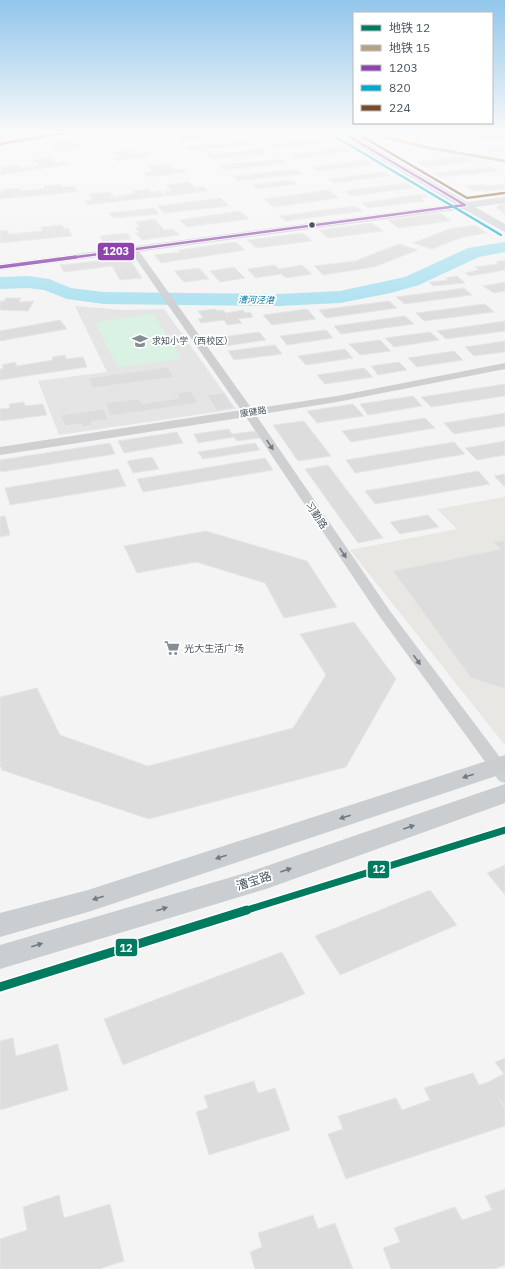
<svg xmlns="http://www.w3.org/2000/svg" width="505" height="1269" viewBox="0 0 505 1269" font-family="'IBM Plex Sans','Noto Sans SC',sans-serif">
<rect width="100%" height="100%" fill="#f4f4f4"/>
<path fill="#e8e7e3" d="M505,497V744H504L350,550L457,529L437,509Z"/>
<path fill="#e6e5e6" d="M0,131H52L54,132L0,141Z
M75,306L122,310L164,309L236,409L59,435L38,381L107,372Z"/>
<path fill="#d9f2e3" d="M154,314L181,359L118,367L95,322Z"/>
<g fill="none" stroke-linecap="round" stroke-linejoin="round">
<path fill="#aee2f0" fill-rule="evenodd" d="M505,242V252L479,257L419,285L391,293L340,303L278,306L104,304L67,299L44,290L28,288L0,289V277L28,276L49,279L71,288L104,292L278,294L340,291L405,277L468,248Z"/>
</g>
<path fill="#ddddde" stroke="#e5e6e7" d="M240,131L244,135L181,141L177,137Z
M297,131H317L320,133L258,139L253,135Z
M505,133V139L467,142L459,137Z
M92,134L101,138L108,137L114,140L57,151L51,148L58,147L49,143L65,140L74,144L85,141L76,137Z
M333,138L339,142L275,148L270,144Z
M252,140L256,144L191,150L187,146Z
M505,145V151L489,152L481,147Z
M344,148L350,152L297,158L291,154Z
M131,149L139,154L147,152L151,155L117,161L113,158L121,156L113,152Z
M262,149L267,154L212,159L207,155Z
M468,156L476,161L425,167L417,162Z
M50,158L57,163L66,161L70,164L0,175V171H3L0,167L18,165L22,168L39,165L32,160Z
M282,159L287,163L224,170L219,165Z
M366,160L372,165L318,171L312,167Z
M170,164L175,170L183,169L187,172L148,177L144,173L153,172L147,166Z
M492,167L498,171L440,177L434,173Z
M296,169L302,174L238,181L233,176Z
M384,172L390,176L334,183L328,179Z
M291,180L297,184L258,189L253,185Z
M189,182L195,188L204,187L208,191L167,196L163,192L172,191L166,185Z
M406,183L413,188L351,196L345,191Z
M61,184L62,187L74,186L77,192L0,199V192H3L1,190L19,188L20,191L32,190L45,188L44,186Z
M482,184L485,186L505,184V189L485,191L482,190L474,191L467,186Z
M148,189L151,192L160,191L165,196L87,205L84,201L93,200L89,194L110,192L114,196L109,197L110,198L135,193L133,191Z
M328,190L339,198L274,207L264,199Z
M423,194L428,197L421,198L424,201L368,208L362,203Z
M221,198L229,206L164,213L157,206Z
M505,204V214L496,208L499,205Z
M355,206L363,211L286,221L279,216Z
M154,208L159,214L113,218L109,213Z
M240,211L249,219L187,227L179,220Z
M440,213L451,221L398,228L388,220Z
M155,219L164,230L173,229L180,235L142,240L135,233L139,232L135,228L140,227L135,222Z
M372,223L383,231L328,238L319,230Z
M62,225L64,229L68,228L72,236L0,243V231L8,230L9,234L42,231L41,227Z
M475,225L487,233L463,237L432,249L413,243L449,229Z
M127,233L131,239L103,242L100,236Z
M303,233L312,241L256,248L247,240Z
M236,242L245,250L161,263L154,255L180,252L178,250Z
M399,244L418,250L374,267L323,275L314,266L355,261Z
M114,259L131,261L142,278L120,280L112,266L64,272L60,265Z
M505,260V270L470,276L465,273L479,270L475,267L498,264L496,262Z
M275,265L279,269L302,265L312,274L286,278L281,274L256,278L247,269Z
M234,267L245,278L220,282L210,271Z
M199,268L209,279L184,282L174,271Z
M457,276L465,283L433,286L429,282L448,280L445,278Z
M505,282V291L494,293L483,286Z
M464,288L472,295L405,304L396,297Z
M6,298H21L19,302L34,301L28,311L0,310V301H4Z
M389,301L397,308L326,318L319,310Z
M485,304L494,312L424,321L416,313Z
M216,309L217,311L223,310L226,313L243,310L245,313L250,312L253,317L238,319L242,323L227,325L224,320L201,323L198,319L203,318L198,311Z
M307,309L316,319L272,325L263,315Z
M405,316L414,324L341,334L334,326Z
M60,320L67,329L0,341V331Z
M505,321V331L446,339L437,331Z
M326,330L333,338L287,345L280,336Z
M259,332L266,340L219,347L213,338Z
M430,332L439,340L394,347L385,338Z
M380,340L391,351L360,355L349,344Z
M505,341V352L474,356L465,347Z
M275,345L282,354L234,360L228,351Z
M345,349L353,358L306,365L298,356Z
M454,351L463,360L417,367L408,358Z
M65,355L66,359L83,357L87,367L0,380V369L4,368L2,365L15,362L17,366L53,360L52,357Z
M399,362L407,370L378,375L371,366Z
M168,367L174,377L93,388L88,378Z
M364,368L373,377L325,384L317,375Z
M505,384V396L431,407L421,397Z
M191,391L198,403L111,416L105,403L139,399L141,404L179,398L176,393Z
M224,393L234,408L217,411L207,395Z
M413,396L422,406L368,415L360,404Z
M24,402L25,406L43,404L47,415L0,421V409L10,408L9,404Z
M353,404L364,416L317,423L307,411Z
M104,409L108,420L91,422L92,425L83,427L82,424L65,426L60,415Z
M505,413V426L454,434L444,423Z
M425,418L435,428L351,442L342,431Z
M304,421L331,456L298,461L273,425Z
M229,429L232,434L255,431L260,438L237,441L234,437L198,443L194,434Z
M177,432L183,443L124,453L118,441Z
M505,441V455L477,460L465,448Z
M454,442L465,454L355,473L346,460Z
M110,443L115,454L1,472L0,470V460Z
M255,443L260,450L203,459L198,452Z
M152,457L159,469L133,473L127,461Z
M265,458L273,470L143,492L137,479Z
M328,465L383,538L358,543L305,469Z
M118,469L126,486L10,505L5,488Z
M478,471L490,484L375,504L365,491Z
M505,474V487L494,476Z
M428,515L439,527L400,534L390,522Z
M5,516L10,535L0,537V517Z
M206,531L307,561L337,607L284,618L265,583L196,562L137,573L124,546Z
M505,540V689L471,678L393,571L501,549L493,542Z
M354,622L396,679L346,767L149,819L2,770L0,765V697L37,688L60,735L148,766L293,728L326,675L300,634Z
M505,865V895L487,873Z
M430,890L457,925L340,975L315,936Z
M282,952L305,994L123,1065L104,1019Z
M13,1038L16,1056L58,1044L68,1090L0,1110V1041Z
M505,1058V1107L499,1098L505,1109V1126L346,1179L328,1134L343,1129L338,1116L396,1098L402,1110L430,1100L424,1088L473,1073L479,1085L488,1082L504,1074L495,1062Z
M254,1081L258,1093L275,1088L290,1130L209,1155L196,1112L208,1108L204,1096Z
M505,1189V1265L494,1269H391L383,1248L400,1242L394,1228L455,1207L462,1220L492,1210L485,1196Z
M59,1195L64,1218L110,1204L124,1261L99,1269H0V1239L27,1230L23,1207Z
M313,1215L318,1229L335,1223L353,1269H255L250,1252L262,1247L258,1233Z"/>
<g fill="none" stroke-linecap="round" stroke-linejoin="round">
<path fill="#ced0d2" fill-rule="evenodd" d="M65,131H78L75,133L0,146V142Z
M133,246L136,247L252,409L337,396L505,363V369L337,402L256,415L390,611L505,764V783L499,781L380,617L246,417L0,455V447L241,410L129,249Z"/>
<path fill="#ced0d2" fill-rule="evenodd" d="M336,131H346L467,202L505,197V203L475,207L505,224V232L463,209L0,270V264L455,204L337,133Z"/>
<path fill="#caced1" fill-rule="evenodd" d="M505,755V773L88,912L0,937V913L88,890Z
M505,784V803L266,889L0,969V945L252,871Z"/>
<defs>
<path id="bus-1-far1" d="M340,131L465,205
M0,144L75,131
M69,258L465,205"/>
<path id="bus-1" d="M0,267L76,257"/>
<path id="bus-2" d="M336,137L501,235"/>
<path id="bus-3" d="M353,131L467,198L504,193"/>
</defs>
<use href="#bus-1-far1" stroke="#fff" stroke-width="4"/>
<use href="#bus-1" stroke="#fff" stroke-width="5.5"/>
<use href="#bus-2" stroke="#fff" stroke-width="4"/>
<use href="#bus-3" stroke="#fff" stroke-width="4"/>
<use href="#bus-1-far1" stroke="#8e44ad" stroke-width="2.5"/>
<use href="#bus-1" stroke="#8e44ad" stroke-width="3.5"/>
<use href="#bus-2" stroke="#00a9ce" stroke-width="2.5"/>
<use href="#bus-3" stroke="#7a4b2a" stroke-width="2.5"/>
<defs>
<path id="metro-1-far1" d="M244,911L505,830"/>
<path id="metro-1" d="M0,987L247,910"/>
<path id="metro-2" d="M356,131L430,148L505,161"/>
</defs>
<use href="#metro-1-far1" stroke="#fff" stroke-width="10"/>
<use href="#metro-1" stroke="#fff" stroke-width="12"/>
<use href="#metro-2" stroke="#fff" stroke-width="4.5"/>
<use href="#metro-1-far1" stroke="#007b5f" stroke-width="7"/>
<use href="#metro-1" stroke="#007b5f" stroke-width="9"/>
<use href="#metro-2" stroke="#b5a384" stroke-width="3"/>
</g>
<defs><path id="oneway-solid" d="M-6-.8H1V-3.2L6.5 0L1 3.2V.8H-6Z"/></defs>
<g fill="#727b83">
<use href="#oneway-solid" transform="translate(270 445) rotate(56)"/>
<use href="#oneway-solid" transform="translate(343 553) rotate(56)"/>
<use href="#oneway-solid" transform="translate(417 660) rotate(54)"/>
</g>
<g fill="#707a83">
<use href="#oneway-solid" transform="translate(468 776) rotate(162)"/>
<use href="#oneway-solid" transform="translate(345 817) rotate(162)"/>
<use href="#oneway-solid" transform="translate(409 827) rotate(-19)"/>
<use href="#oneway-solid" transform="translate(221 857) rotate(162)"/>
<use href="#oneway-solid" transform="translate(286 870) rotate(-19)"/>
<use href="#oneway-solid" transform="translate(98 898) rotate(162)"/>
<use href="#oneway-solid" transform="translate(162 909) rotate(-17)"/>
<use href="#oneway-solid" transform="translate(37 945) rotate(-17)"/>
</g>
<linearGradient id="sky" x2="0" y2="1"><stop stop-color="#91c6eb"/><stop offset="0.43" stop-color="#fafafa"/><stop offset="1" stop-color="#fafafa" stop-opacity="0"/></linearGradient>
<rect width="505" height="308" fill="url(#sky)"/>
<defs>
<symbol id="school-bare" viewBox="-9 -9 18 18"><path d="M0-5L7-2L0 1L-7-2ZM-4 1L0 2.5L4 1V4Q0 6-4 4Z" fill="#868d94" stroke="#fff" stroke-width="2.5" paint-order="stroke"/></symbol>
<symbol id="supermarket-bare" viewBox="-9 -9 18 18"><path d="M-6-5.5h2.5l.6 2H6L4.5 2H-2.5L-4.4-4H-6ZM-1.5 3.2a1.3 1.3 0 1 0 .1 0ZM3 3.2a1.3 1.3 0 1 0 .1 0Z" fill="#868d94" stroke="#fff" stroke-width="2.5" paint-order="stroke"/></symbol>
</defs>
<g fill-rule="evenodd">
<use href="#school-bare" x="129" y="330" width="22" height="22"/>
<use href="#supermarket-bare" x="161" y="637" width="22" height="22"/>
</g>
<circle fill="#4a5661" stroke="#fff" stroke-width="1.5" cx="312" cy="225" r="3.5"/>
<g text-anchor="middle" stroke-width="3.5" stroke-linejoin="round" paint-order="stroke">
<g font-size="9" font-style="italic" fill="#0c7c9b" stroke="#fff">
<text transform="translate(256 300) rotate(1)" y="3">漕河泾港</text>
</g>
<g font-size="9" fill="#4a5661" stroke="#fff" text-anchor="start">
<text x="152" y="344">求知小学（西校区）</text>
</g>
<g font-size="9" fill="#4a5661" stroke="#fff">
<text transform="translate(253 412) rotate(-9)" y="3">康健路</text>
</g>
<g font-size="10" fill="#4a5661" stroke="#fff">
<text transform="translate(317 515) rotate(56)" y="4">习勤路</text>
</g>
<g font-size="10" fill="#4a5661" stroke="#fff" text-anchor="start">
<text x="184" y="652">光大生活广场</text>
</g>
<g font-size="12" fill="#4a5661" stroke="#fff">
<text transform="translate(254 881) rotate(-18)" y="4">漕宝路</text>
</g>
</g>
<g stroke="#fff" stroke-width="1.5">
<rect x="97" y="242" width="38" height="19" rx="4" fill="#8e44ad"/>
<rect x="367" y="860" width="23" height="19" rx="4" fill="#007b5f"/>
<rect x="115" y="938" width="23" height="19" rx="4" fill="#007b5f"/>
</g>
<g font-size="11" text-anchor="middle" font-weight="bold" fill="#fff">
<text x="116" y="255">1203</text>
<text x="379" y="873">12</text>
<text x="126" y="952">12</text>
</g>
<rect x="353" y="12" width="140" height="112" fill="#ffffff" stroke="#b7bbc0"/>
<rect x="361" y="25" width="20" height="6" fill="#007b5f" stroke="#b7bbc0"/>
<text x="389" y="32" font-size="12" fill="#4a5661">地铁 12</text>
<rect x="361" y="45" width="20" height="6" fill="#b5a384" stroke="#b7bbc0"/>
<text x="389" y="52" font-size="12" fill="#4a5661">地铁 15</text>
<rect x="361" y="65" width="20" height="6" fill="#8e44ad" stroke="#b7bbc0"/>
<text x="389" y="72" font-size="12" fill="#4a5661">1203</text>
<rect x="361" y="85" width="20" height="6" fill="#00a9ce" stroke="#b7bbc0"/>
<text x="389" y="92" font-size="12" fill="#4a5661">820</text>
<rect x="361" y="105" width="20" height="6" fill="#7a4b2a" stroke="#b7bbc0"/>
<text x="389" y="112" font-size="12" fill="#4a5661">224</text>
</svg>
